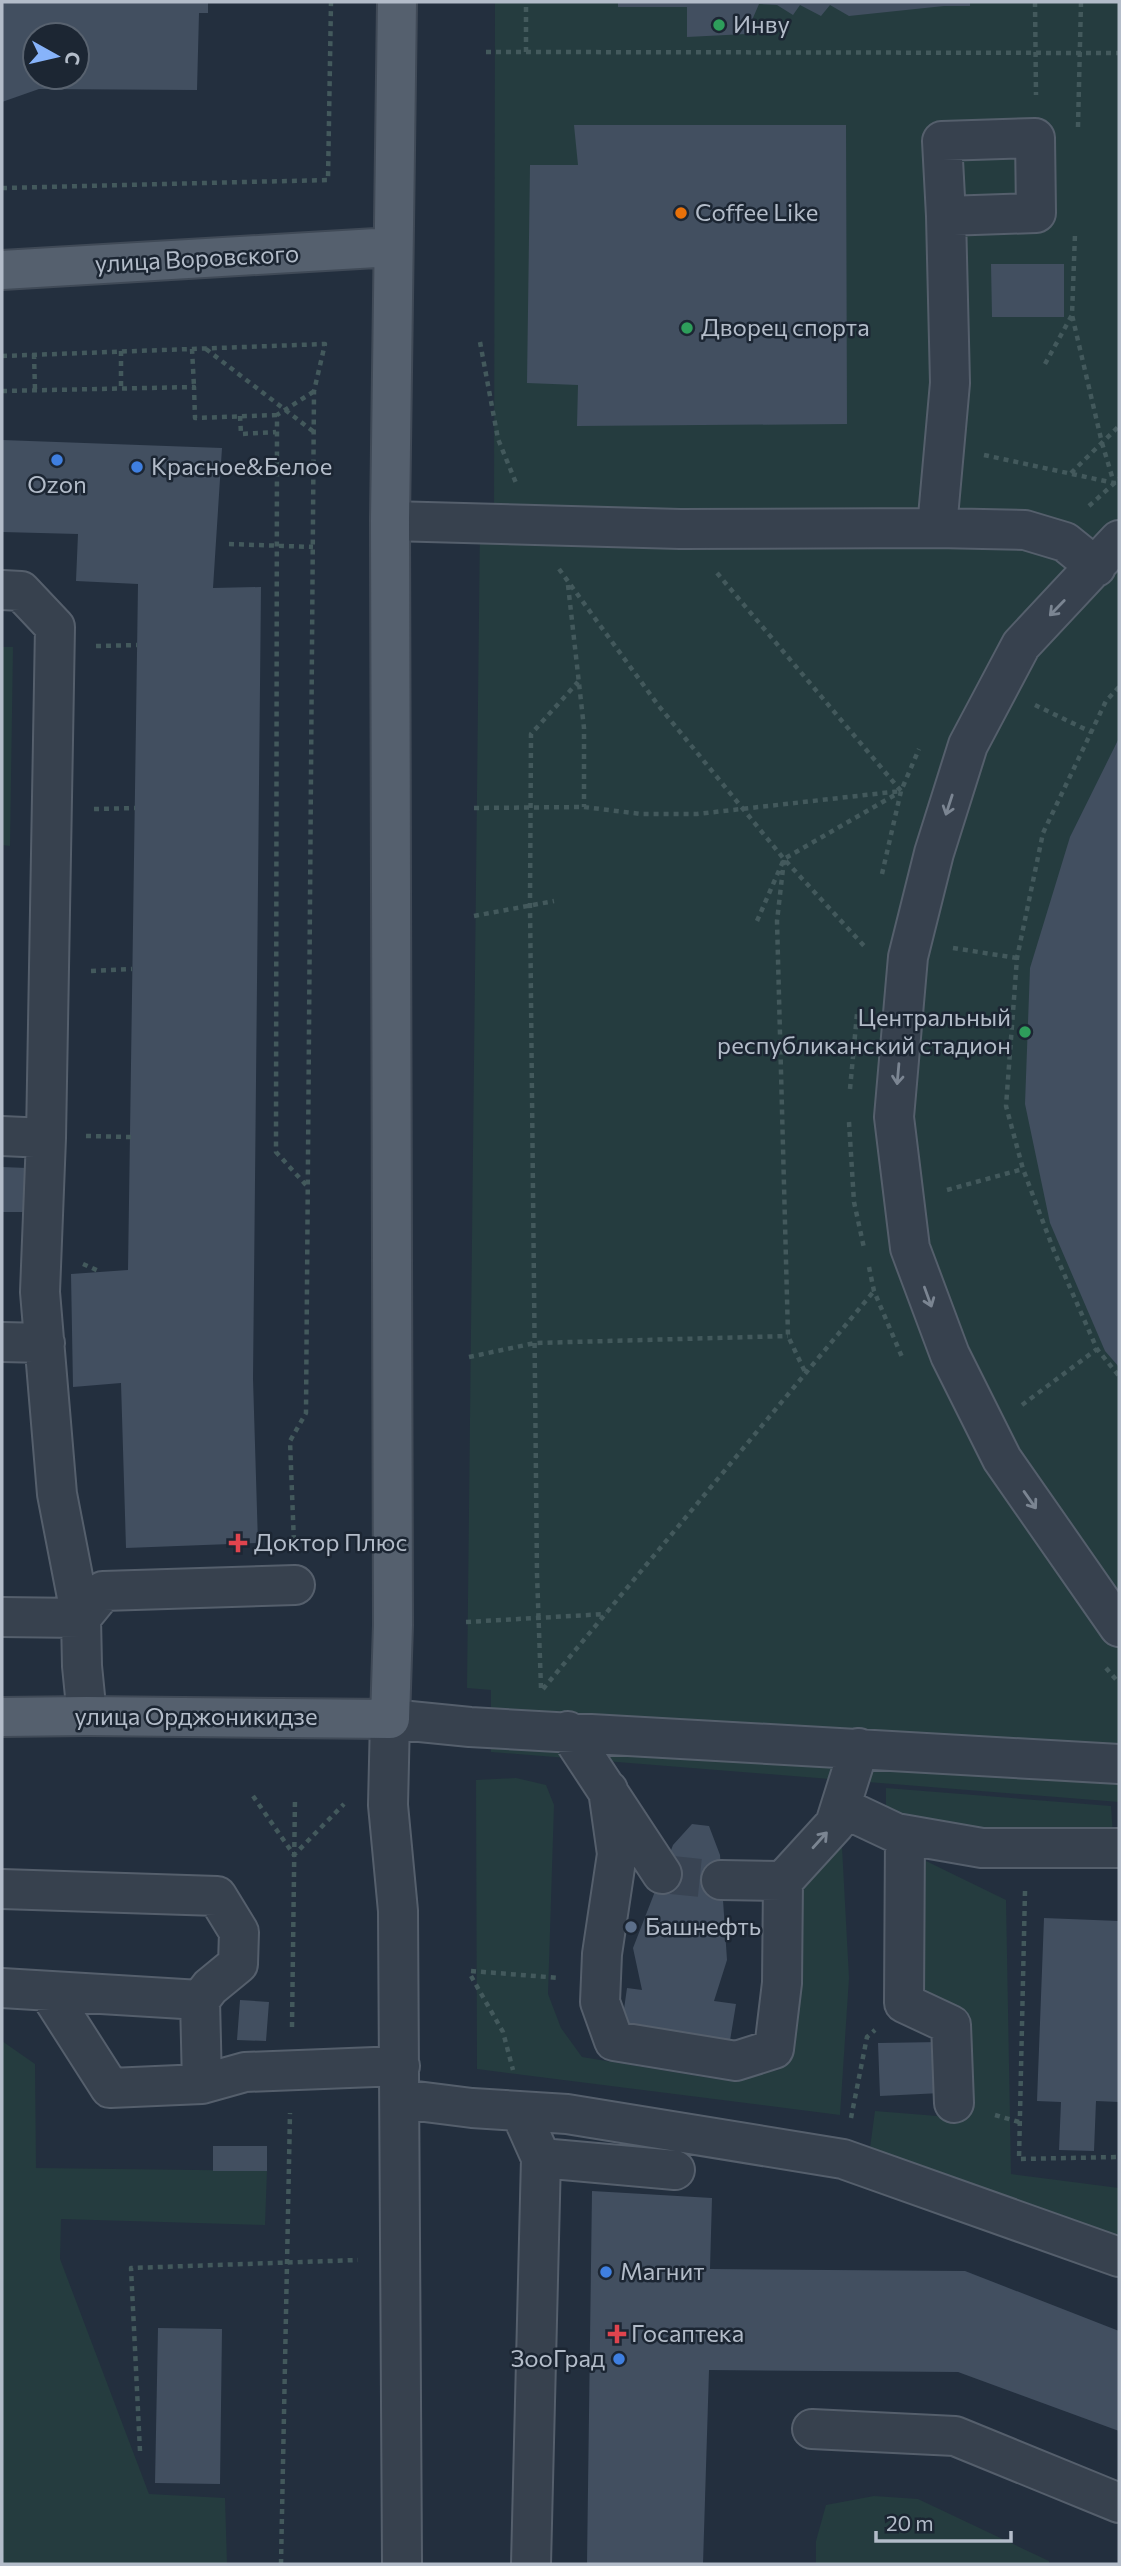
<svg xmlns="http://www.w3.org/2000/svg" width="1121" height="2566" viewBox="0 0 1121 2566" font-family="Commissioner,sans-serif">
<rect width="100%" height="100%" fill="#232f3e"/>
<path fill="#253c3f" d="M495,2H1119V1802L491,1752V1690L467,1688L480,523H494Z
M2,647H13L10,846L2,845Z
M516,1778L546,1785L554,1805L548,1994L561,2028L582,2057L722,2080L779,2070L796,2042L792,1897L806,1870L842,1847L849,1978L840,2115L477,2069L476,1780Z
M886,1788L1111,1806L1113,1835L983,1838L886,1821Z
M885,1841L1006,1900L1011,2174L1119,2188V2246L870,2148L875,2111L962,2118L960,2017L889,1986Z
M2,2041L35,2064L36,2168L267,2171L265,2225L61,2219L60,2259L149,2494L225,2498L227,2564H2Z
M874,2496L918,2499L1049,2561V2564H816V2541L826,2505Z"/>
<path fill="#424f60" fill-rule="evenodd" d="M2,2H208V13H199L197,90L39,89L2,102ZM35,35H77V77H35Z
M618,2H970V6H944L849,16L830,5L821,16L800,5L793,15L777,5L759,4L746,34L687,37V7H618Z
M574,125H846L847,424L577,426L578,385L527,383L530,165H578Z
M991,264H1064V317H992Z
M2,440L222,448L213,588L261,587L253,1379L258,1543L126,1548L121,1383L73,1387L71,1274L128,1270L138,584L76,581L78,534L2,532Z
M1119,738V1367L1105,1351L1050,1223L1025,1104L1030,968L1070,837Z
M2,1167L27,1168V1212H2Z
M692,1824L709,1826L720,1855L727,1960L714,2001L736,2004L728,2053L620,2037L627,1988L642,1990L633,1948L673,1845Z
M1044,1918L1119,1921V2102L1096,2101L1094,2151L1059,2150L1061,2102L1037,2101Z
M240,2000L269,2002L266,2041L237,2040Z
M940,2042L941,2093L880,2096L878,2043Z
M213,2146H267V2171H213Z
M592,2191L712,2198L710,2269L965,2271L1119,2331V2431L958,2372L709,2370L703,2564H587Z
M158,2328L222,2329L220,2484L155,2483Z"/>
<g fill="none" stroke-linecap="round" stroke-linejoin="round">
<path stroke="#394453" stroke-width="38" stroke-dasharray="38 19" stroke-linecap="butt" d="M662,1874L721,1880"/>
<defs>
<path id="minor" d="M390,521L680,529L937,528L1025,530L1065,542L1096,567
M937,528L950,383L946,216L942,141L1035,138L1036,213L946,216
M1119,540L1021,645L968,745L934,853L908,957L894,1117L910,1248L950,1355L1002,1459L1119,1627
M2,590L21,591L55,627L46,1138L40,1292L57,1494L81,1618L82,1666L87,1716
M2,1136L46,1138
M2,1342L45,1343
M2,1617L81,1618L103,1591L295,1585
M568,1731L662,1874
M608,1790L617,1854L602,1954L600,2002L614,2041L736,2061L774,2049L782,1983L783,1881
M841,1807L896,1833L982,1848H1119
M905,1835L904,2003L951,2025L954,2103
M721,1880L783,1881L835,1824L859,1748
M2,1889L217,1896L239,1932L238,1964L210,1987L200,2000L202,2084L245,2072L400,2066
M2,1988L200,2000
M48,1991L110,2088L202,2084
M401,2099L472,2108L567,2114L843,2159L1119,2257
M520,2111L541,2158L531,2564
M541,2158L675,2170
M812,2429L955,2436L1119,2503
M402,2564L398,1911L388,1805L390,1719L470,1727L1119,1764"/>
<path id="major" d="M2,270L393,247
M2,1717L87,1716L390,1719L393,1625L390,521L397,2"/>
</defs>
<use href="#minor" stroke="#555f6c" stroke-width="42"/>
<use href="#major" stroke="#404a57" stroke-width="42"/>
<path stroke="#43595c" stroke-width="4.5" stroke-dasharray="5 5" stroke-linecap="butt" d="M1035,2L1036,95
M486,52H526V2
M526,52L1119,53
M1078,127L1081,2
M2,188L328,180L331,2
M480,342L498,439L516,483
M192,349L194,387
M206,349L314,432
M121,351V388
M34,354L35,390
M2,356L325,344L314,391L306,1413L290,1441L294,1544
M1045,364L1072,315L1075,234
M2,391L194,387L195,418L277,415
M240,416L241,434L276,432
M984,455L1114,483L1102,443L1072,315
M1071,473L1119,426
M1089,506L1119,479
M229,544L313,547
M559,569L658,705L784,859L866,948
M717,573L901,791
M568,585L584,728V807
M96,646L137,645
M1119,687L1106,701L1043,833L1017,958L1006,1106L1023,1169L1054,1251L1097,1349L1119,1376
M1035,705L1091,732
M474,808L584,807L641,814H697L901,791
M94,809L135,808
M784,860L777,921L788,1336L806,1374
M882,874L901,791L919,749
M474,916L554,901
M757,921L784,859L898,793
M953,948L1017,958
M91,971L132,969
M850,1089L857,1014
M849,1122L854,1202L864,1248
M86,1136L131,1137
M306,1185L276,1152L277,415L313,392
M947,1190L1023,1169
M83,1264L101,1272
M869,1267L874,1291L902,1357
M469,1357L535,1343L788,1336
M1022,1405L1097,1349
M466,1622L606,1614
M1106,1668L1119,1683
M541,1688L537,1574L530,904L531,734L578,682
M543,1689L874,1291
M253,1796L294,1855L344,1804
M1025,1891L1019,2159L1119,2157
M471,1971L560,1978
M471,1976L503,2032L513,2070
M292,2027L295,1797
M995,2115L1019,2122
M851,2118L867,2037L875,2030
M140,2451L131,2268L358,2260
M281,2564L290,2113"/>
<use href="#minor" stroke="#37414e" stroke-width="38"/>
<use href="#major" stroke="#55606e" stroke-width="38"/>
</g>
<defs><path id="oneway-shaft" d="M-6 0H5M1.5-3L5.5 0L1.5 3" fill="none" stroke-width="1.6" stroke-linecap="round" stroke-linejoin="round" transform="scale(1.75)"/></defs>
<g stroke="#7b8592">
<use href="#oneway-shaft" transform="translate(1057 608) rotate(134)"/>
<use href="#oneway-shaft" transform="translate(949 805) rotate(108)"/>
<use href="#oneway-shaft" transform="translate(898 1074) rotate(95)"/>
<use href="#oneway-shaft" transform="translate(928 1297) rotate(70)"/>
<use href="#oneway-shaft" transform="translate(1030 1500) rotate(55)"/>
<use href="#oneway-shaft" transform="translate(820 1840) rotate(-48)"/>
</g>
<g fill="#2e9e5b" stroke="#1c2633" stroke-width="2.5">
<circle cx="719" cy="25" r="7"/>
<circle cx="687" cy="328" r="7"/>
<circle cx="1025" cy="1032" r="7"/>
</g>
<circle fill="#e8710a" stroke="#1c2633" stroke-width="2.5" cx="681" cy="213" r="7"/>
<g fill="#3f7fe0" stroke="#1c2633" stroke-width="2.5">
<circle cx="57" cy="460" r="7"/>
<circle cx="137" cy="467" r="7"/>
<circle cx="606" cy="2272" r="7"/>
<circle cx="619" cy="2359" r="7"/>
</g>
<g fill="#e0444e" stroke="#1c2633" stroke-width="2.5">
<path d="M234.5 1532.5h7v7h7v7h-7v7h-7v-7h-7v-7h7z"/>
<path d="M613.5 2323.5h7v7h7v7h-7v7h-7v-7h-7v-7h7z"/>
</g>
<circle fill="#5c6f8a" stroke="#1c2633" stroke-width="2.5" cx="631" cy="1927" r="7"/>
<g text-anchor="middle" stroke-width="5" stroke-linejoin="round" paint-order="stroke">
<g font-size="24" fill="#b3bcc9" stroke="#1c2633" text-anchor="start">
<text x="733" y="33">Инву</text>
<text x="695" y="221">Coffee Like</text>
<text x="701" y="336">Дворец спорта</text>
<text x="151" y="475">Красное&amp;Белое</text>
<text x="57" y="493" text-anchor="middle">Ozon</text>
<text x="1011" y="1026" text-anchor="end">Центральный<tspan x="1011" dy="28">республиканский стадион</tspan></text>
<text x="254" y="1551">Доктор Плюс</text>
<text x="645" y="1935">Башнефть</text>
<text x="620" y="2280">Магнит</text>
<text x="631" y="2342">Госаптека</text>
<text x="605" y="2367" text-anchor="end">ЗооГрад</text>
</g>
<g font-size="24" fill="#b3bcc9" stroke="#1c2633">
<text transform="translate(197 259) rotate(-3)" y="8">улица Воровского</text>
<text x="196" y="1725">улица Орджоникидзе</text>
</g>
</g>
<rect width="1121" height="2566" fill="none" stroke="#b3bcc9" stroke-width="7"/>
<g transform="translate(56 56) rotate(98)"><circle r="33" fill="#1c2633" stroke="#58626f" stroke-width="2"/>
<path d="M0-5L12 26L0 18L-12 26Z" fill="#87b3fa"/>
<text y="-10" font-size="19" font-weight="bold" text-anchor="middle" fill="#b3bcc9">С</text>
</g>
<path d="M876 2531v10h135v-10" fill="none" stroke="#b3bcc9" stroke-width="3.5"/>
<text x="886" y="2531" font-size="21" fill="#b3bcc9" stroke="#1c2633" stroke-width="5" paint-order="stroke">20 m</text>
</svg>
